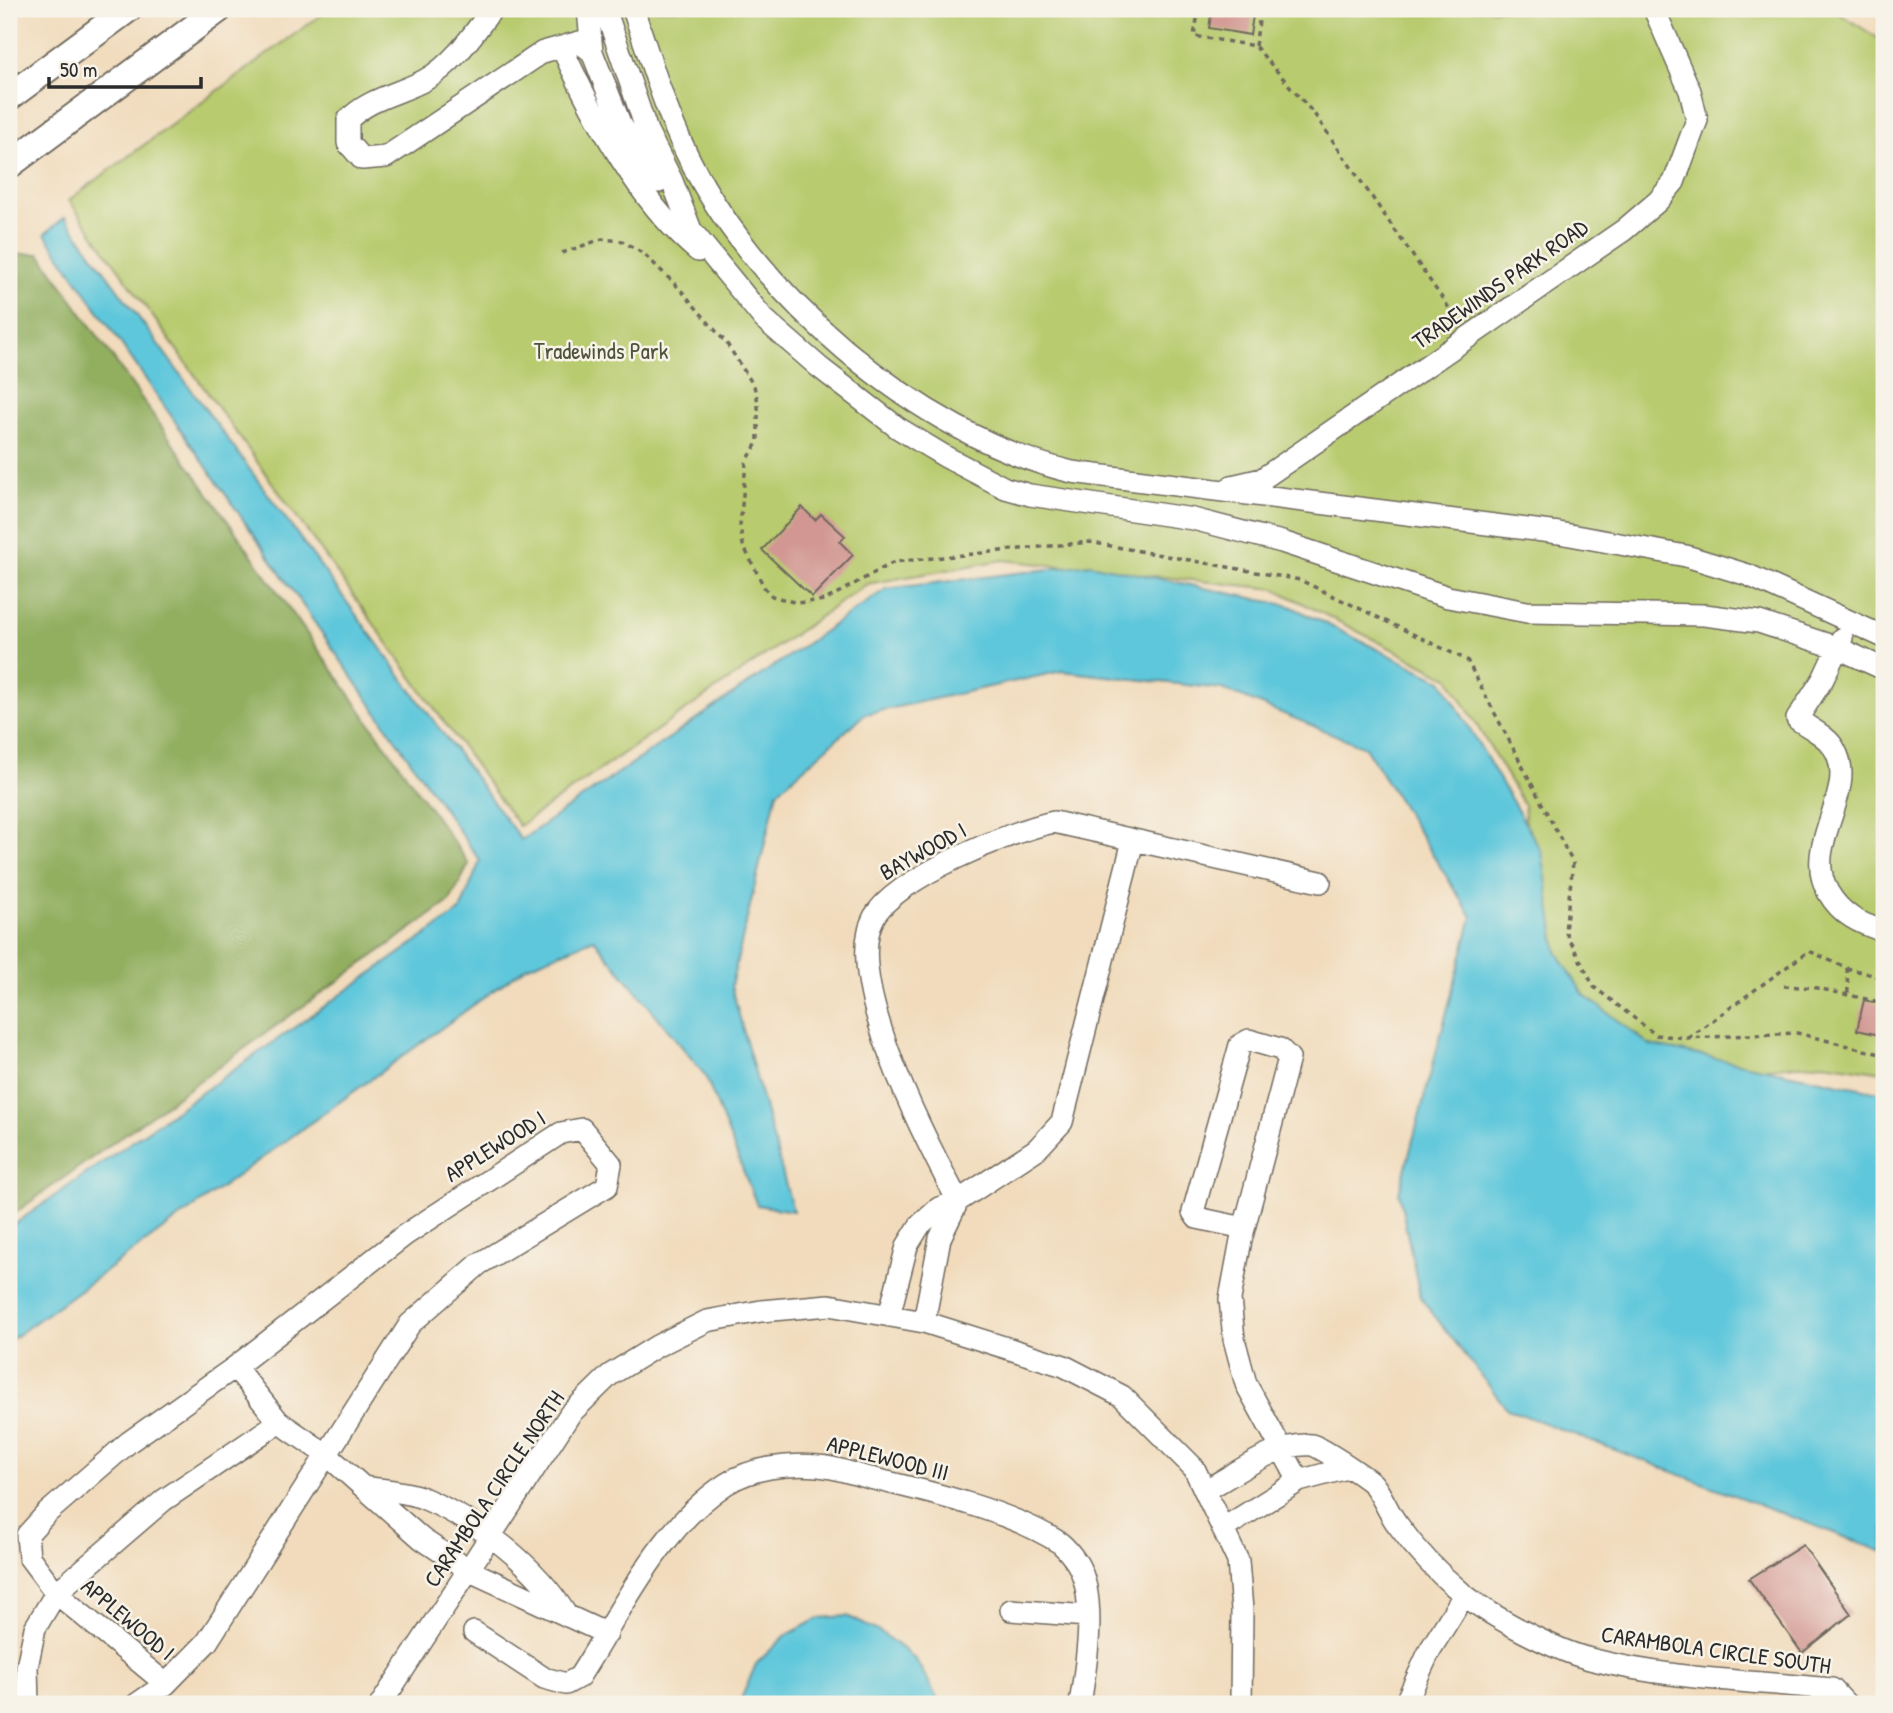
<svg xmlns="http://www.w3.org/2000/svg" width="1893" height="1713" viewBox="0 0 1893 1713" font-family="'Patrick Hand',sans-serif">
<rect width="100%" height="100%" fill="#f7f3e8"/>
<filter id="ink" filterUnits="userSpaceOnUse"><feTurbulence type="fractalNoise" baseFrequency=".0143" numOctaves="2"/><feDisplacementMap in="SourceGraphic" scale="14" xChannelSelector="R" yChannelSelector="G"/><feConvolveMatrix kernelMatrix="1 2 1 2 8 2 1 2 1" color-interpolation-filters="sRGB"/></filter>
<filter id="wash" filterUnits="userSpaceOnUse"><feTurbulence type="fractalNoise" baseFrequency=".00686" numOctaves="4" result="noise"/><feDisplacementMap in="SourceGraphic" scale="28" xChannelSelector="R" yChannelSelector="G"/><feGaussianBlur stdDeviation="1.57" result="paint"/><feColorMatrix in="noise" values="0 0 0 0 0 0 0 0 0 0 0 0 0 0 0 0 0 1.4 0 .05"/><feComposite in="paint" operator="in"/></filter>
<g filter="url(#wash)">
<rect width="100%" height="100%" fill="#f1dbbc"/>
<path fill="#b8cb6e" stroke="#727b4c" stroke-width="2" d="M329,9H1832L1884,42V1072L1824,1063L1731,1071L1650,1045L1584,995L1554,962L1532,895L1524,805L1449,678L1275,589L1003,560L867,584L519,826L69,200Z"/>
<path fill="#92af61" stroke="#5e6d46" stroke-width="2" d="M9,254H40L469,864L450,901L9,1217Z"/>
<path fill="#5fc7db" stroke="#457983" stroke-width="2" d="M65,217L521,840L886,589L1090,564L1290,606L1442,681L1542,852L1557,952L1584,995L1650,1045L1884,1093V1552L1507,1409L1420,1297L1399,1193L1472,917L1365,747L1222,689L1062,671L865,714L777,792L731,986L793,1211L757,1205L705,1075L594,939L526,967L9,1341V1228L460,911L480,861L45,234Z
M847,1616L882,1633L916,1660L937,1698L935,1704H739L756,1664L785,1636L819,1618Z"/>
<g id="blocks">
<path fill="#d29792" d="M1212,9H1254L1250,35L1209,28Z
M802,507L815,520L821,514L845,536L840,542L853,555L812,597L762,550Z
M1864,1000L1884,1005V1036L1857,1030Z
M1803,1545L1851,1614L1802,1653L1749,1579Z"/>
</g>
</g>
<g filter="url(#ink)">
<use href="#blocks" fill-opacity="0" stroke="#70695e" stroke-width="2"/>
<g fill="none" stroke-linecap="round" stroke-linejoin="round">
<defs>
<path id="minor" d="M492,9C474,33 453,65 425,80C399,94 369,98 348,120V143L362,159L386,157L543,52L579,42L592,52L620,123L659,182
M588,9L592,52
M605,9L647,131L672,181L691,230L764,319L819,367L898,428L946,457L1005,488L1030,495L1193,519L1282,542L1448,597L1527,612L1704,615L1759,622L1838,648L1884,669
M633,9C649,55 663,104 684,148C750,290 918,436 1072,472L1559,533L1686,556L1748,575L1884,637
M562,48C593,116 640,204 698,251
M1232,486L1262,479L1624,230L1658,201L1674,182L1697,120L1690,91L1654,9
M1842,638L1823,679L1797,719C1809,728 1828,736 1835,750C1859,793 1801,844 1828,892C1841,915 1860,924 1884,931
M958,1201C927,1143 841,979 874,917C896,878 1010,831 1054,822L1320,882
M1244,1228L1197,1218L1193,1212L1240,1045L1249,1040L1280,1049L1289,1058L1241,1240L1230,1299L1234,1339L1246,1384L1299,1481
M889,1316L907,1246L920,1225L939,1208L958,1201L1037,1149L1062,1122L1133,841
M924,1322L940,1238L958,1201
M235,1367L279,1422L327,1455L422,1539L470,1571L607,1634
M364,1487C382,1490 405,1491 423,1498C479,1522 535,1564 567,1616
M1206,1490C1236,1474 1276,1442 1312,1445C1318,1445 1368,1479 1373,1484C1383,1496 1388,1513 1398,1525C1416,1550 1439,1574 1463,1594C1492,1617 1554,1650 1590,1659C1667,1679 1752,1681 1832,1689L1846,1704
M1224,1528L1299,1481L1347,1468
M1011,1610L1087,1616
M474,1632L544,1678L566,1684L579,1677C621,1612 659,1528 726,1484C750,1468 789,1463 818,1466C835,1467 853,1474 870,1478C926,1491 1011,1511 1060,1543C1066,1548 1073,1557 1077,1563C1098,1598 1086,1666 1080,1704
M28,1704L27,1667L35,1628L56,1593L164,1500L279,1422
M137,1704L166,1684L207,1642L410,1324L479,1264L607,1186L611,1164L582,1129L561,1133L405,1235L235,1367L129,1442L46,1514L27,1535L29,1557L56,1593L166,1684
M381,1704L570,1414L610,1375L657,1346L707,1321L761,1311L829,1305L924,1322L1064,1366L1122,1396L1194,1468L1238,1561L1242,1610L1241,1704
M1405,1704L1430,1650L1464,1595"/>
<path id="major" d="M9,97L128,9
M9,165L219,9"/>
</defs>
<use href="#minor" stroke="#70695e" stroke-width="24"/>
<use href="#major" stroke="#70695e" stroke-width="30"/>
<path stroke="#70695e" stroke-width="3.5" stroke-dasharray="5 5" stroke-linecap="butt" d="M1199,9L1194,36L1255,46L1315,115L1458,321
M1255,46L1261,9
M562,253L602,239L622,241L644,254L679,288L727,344L754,386L758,402V441L746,463L740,526L743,545L764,587L772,596L797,603L825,600L894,562L1089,542L1300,580L1467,660L1573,863L1565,931L1594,987L1656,1035L1687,1038L1797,1033L1884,1055
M1847,968L1848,994
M1784,986L1817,988L1884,1003
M1688,1038L1809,951L1847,968L1884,978"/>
<use href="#minor" stroke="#fff" stroke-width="21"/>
<use href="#major" stroke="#fff" stroke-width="26"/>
</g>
</g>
<g text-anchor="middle" stroke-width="5" stroke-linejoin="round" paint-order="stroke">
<g font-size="23" fill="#2b2b2b" stroke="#f7f3e8">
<text transform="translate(1500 284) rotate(-35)" y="8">TRADEWINDS PARK ROAD</text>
<text transform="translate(923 851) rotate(-29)" y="8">BAYWOOD I</text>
<text transform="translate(495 1146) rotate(-32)" y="8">APPLEWOOD I</text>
<text transform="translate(888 1458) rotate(14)" y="8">APPLEWOOD III</text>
<text transform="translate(494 1489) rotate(-56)" y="8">CARAMBOLA CIRCLE NORTH</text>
<text transform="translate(128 1619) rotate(40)" y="8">APPLEWOOD I</text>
<text transform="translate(1716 1650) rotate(8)" y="8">CARAMBOLA CIRCLE SOUTH</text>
</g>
<g font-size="23" fill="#4e533c" stroke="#f7f3e8">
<text x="601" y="359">Tradewinds Park</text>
</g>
</g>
<rect width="1893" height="1713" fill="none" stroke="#f7f3e8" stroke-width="35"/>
<path d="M49 77v10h152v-10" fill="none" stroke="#2b2b2b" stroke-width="3.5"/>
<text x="60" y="77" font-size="21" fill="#2b2b2b" stroke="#f7f3e8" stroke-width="5" paint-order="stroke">50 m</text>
</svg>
